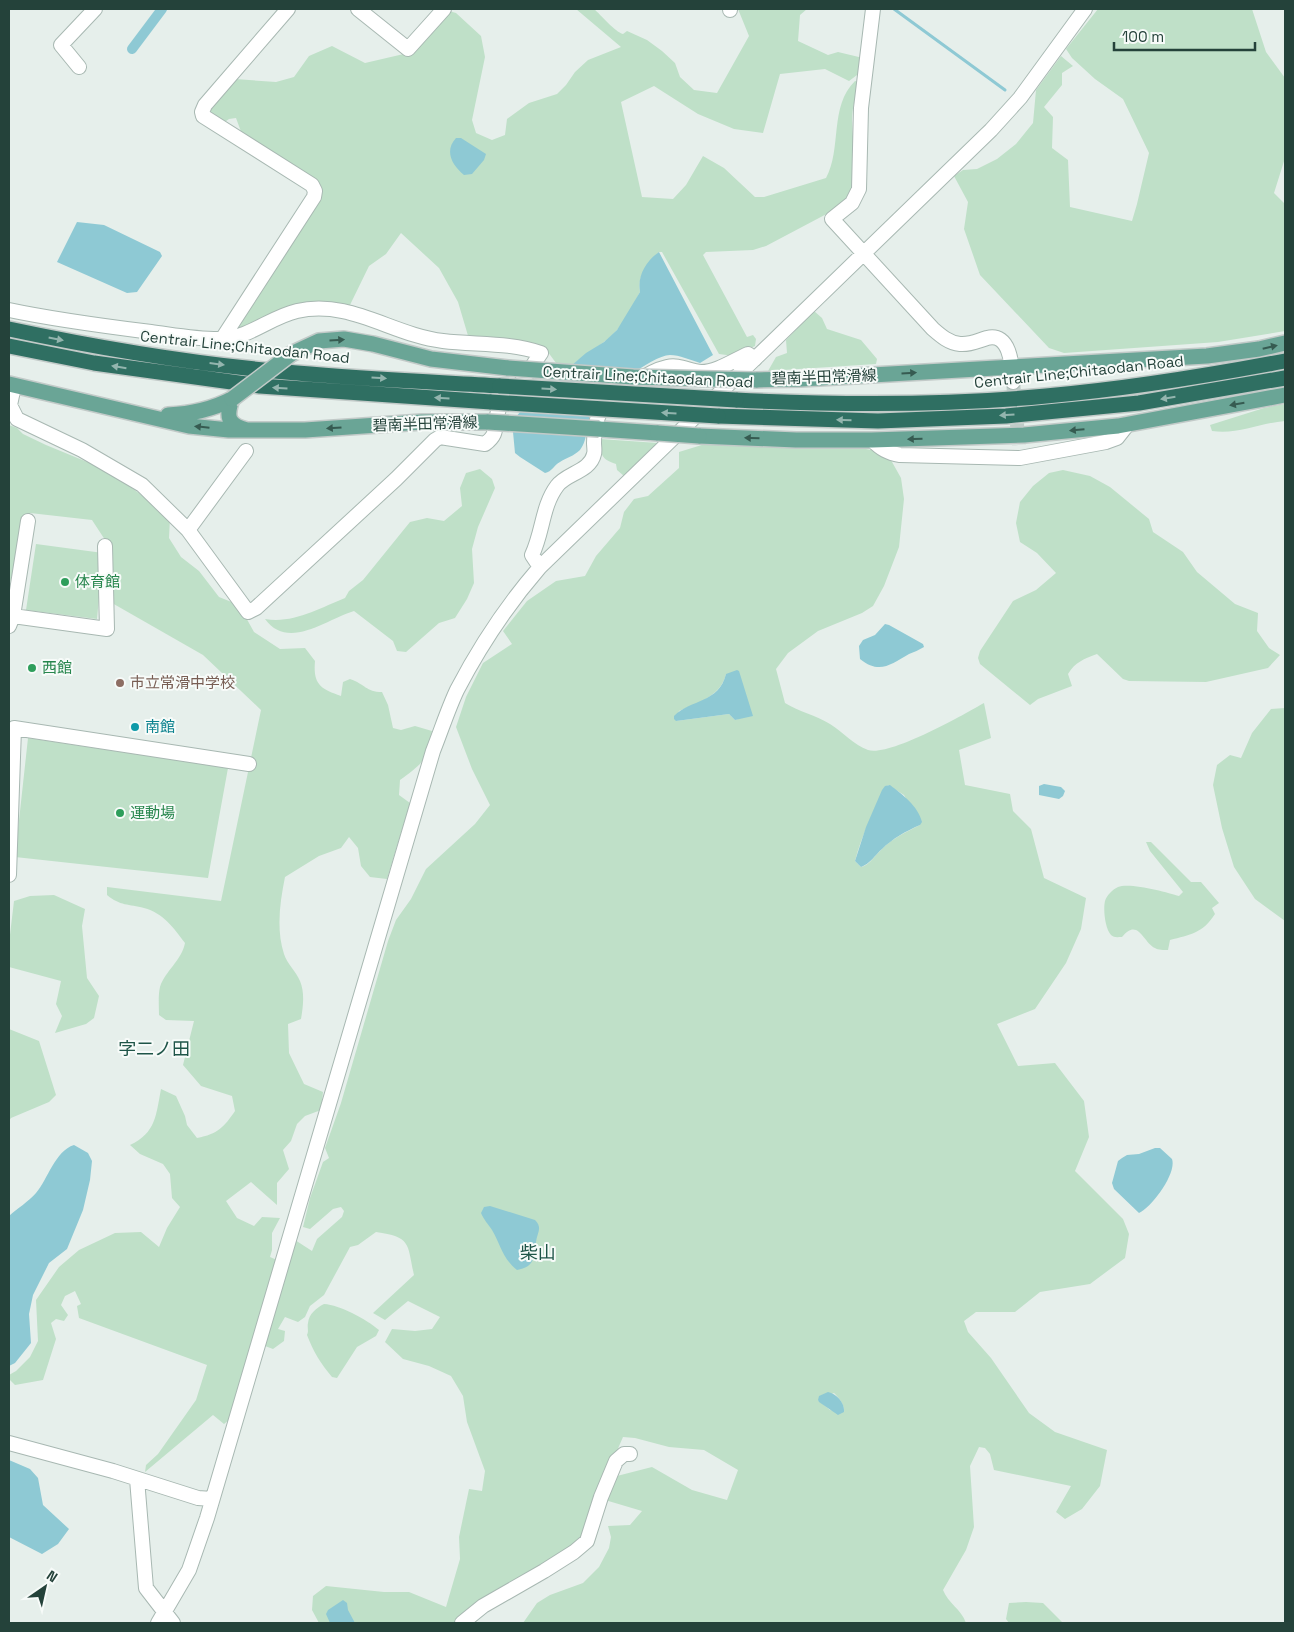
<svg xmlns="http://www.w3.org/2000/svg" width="1294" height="1632" viewBox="0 0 1294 1632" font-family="'Space Grotesk','Noto Sans JP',sans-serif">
<rect width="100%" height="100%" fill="#e6efeb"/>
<path fill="#bfe0c8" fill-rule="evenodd" d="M576,9H594C601,15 615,32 623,34L627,31L647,40L662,51L675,63L680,77L694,90L717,93L749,36L738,9H807L800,15L798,41L828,55L838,52L863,58L861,72L849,81L825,69L780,74L763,133L734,129L698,114L654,86L621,102L642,197L673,199L686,185L703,156L724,168L755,197H764L826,178C842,149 829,106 855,81L860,82C856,95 852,107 852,120C852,151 865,187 836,209L766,246L753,250L706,252L703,255L747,337L753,335L756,339L755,346L734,356L719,354L662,252H659C648,264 637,275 640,292C633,305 626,320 617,330C605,344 586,353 572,365L556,363L545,348L509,338L469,339L458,302L439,268L401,233L386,254L369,266L349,307L324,304L242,332L235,325L317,197L243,137L236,118L229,119L222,124L205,113L235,79L276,82L294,77L309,56L332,46L365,63L408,53L449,11L456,13L481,36L485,57L472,120L476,133L492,140L505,135L507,119L529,103L557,94L566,85L575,72L588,60L621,47Z
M1098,9H1252L1266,52L1285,78V158L1274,193L1285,204V331L1218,342L1064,353L1049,348L980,275L964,229L968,202L954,176L963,170L977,169L997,159L1016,144L1033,123L1036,90L1061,56L1073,66L1062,73V85L1044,107L1053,117L1052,148L1068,160L1070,207L1132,221L1137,204L1149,153L1123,99L1095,79L1072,58L1066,49Z
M814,311L822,318L827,329L861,340L877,359L876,364L768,371L776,357L787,353L786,340Z
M1285,404V421C1260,423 1237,435 1212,431L1210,425L1264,408Z
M9,425L17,428L23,434L46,445L97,466L132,488L166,514L170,518L169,538L181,557L199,571L219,597L239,605L254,632L280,649L305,648L315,661C313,684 320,689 341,696L343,682L350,679C365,684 366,692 382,692L388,705L393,728L401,730L415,726L432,731C429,759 422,764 400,780L399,795L410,803L387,879L370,877L361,866L358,848L349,837L341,848L319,856L285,877C280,902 276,929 284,954C287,964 296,971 300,981C305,993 303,1007 301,1019L288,1024L289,1053L304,1084L323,1092L321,1110L305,1116L297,1124L291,1141L283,1150L289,1169L277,1183V1205L251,1182L226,1201L237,1218L254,1226L262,1217L280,1218L272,1233V1250L270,1257L277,1260L230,1419L224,1424L213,1415L145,1472L146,1465L158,1454L196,1400L207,1365L79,1318L77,1306L81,1304L75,1291L65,1296L61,1305L68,1315L64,1321L56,1319L51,1323L56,1339L43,1380L15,1385L9,1379V1375L16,1371L30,1357L38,1341L36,1300L59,1267L79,1250L115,1233L141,1232L159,1247L167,1228L180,1207L172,1198L170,1174L163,1164L140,1154L130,1145C156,1133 156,1115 161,1089L176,1096L185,1116L187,1125L197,1138C218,1134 224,1127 235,1111L232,1096L201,1086L183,1065L194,1021L166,1020L159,1015C159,1007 158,995 160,987C165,971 182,960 185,943C174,928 163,913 144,908C129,904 120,906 107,895V887L221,901L261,710L203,655L112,603L111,549L92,520L30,513L9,586Z
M600,439L658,443L624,476L617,470L616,464C600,459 601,454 600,439Z
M705,444L866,449L887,453L901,478L904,499L899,547L884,586L873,606L862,613L818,631L788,653L776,669L785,703C799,712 816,715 830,724C843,732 854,745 868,750C889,757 963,715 984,703L991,738L959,750L965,785L1010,794L1013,811L1031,829L1044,878L1086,898L1081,929L1066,963L1035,1009L997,1024L1018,1066L1055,1063L1084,1101L1089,1137L1075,1171L1123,1219L1129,1234L1125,1258L1090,1284L1040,1292L1015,1312H976L964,1321L968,1332L991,1358L1029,1413L1055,1432L1107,1450L1100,1486L1082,1509L1065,1519L1056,1512L1071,1486L994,1470L990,1454L985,1448L979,1447L970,1466L974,1527L966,1550L943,1590C948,1603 961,1609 966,1623H523L537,1603L550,1595L583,1583L599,1567L609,1548L611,1537L608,1526L630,1525L642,1511L605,1500L613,1477L652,1467L692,1490L727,1500L738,1470L704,1450L669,1447L635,1438L623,1437L599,1492L585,1540L457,1623H319L312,1610L313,1596L326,1586L384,1592H409L446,1607L460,1559L459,1537L469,1489L482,1491L485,1471L467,1422L463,1396L451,1376L429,1366L403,1359L385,1342L392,1329L415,1331L432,1329L440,1317L408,1301L385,1320L373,1313L414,1275C407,1244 412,1237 376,1232L358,1245L350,1247L324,1295L310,1306L305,1317L298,1322L285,1317L278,1329L285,1331L284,1341L273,1349L265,1346L295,1240L312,1251L317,1239L342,1217L344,1211L341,1207L333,1209L310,1229L303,1227L310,1198L323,1162L329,1158L325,1148L341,1103L388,941L396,920L411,899L426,869L475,824L490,805L472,769L456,727L466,697L483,663L512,644L503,631L527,601L556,581L585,576L596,556L620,528L624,512L634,499L648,496L679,468V452ZM726,674L738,719L735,720L729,714L676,721L679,711C698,703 721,696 726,674ZM888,785L904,795L920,825C906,832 893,838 882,849C875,855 870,865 861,867L855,861C862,834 874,810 888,785ZM834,1393C839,1398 845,1405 844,1412L830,1410L818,1400Z
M480,469L492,479L495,488L478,527L472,549L474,583L467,599L455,618L439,623L406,652L397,651L393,641L354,611C327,619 288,651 265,619C293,624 320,608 345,598L349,591L363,580L410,522L427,518L444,521L462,506L460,488L466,473Z
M1063,470L1090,476L1110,487L1149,519L1153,532L1183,552L1197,572L1235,604L1258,613L1257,631L1269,648L1280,655L1268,668L1206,682L1129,681L1123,679L1097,654C1084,659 1075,662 1068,674L1072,686L1038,699L1030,705L980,664L978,658L980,651L1013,601L1036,590L1056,573L1037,553L1020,542L1016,523L1020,502L1033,486L1049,473Z
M36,544L103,553L97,619L26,610Z
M1285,708V921L1255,899L1234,867L1222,828L1213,785L1217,765L1230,755L1241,758L1252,733L1271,709Z
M28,738L228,768L208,878L15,857Z
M1146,842H1151L1191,882H1201L1219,903L1212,908L1215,914C1203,933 1190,935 1170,940L1168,950C1164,950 1158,950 1155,948C1143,942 1138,917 1122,937C1118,937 1114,938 1111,935C1105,929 1103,909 1105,901C1107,895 1112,890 1118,887C1129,882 1167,892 1179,896L1183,892L1150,851Z
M54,895L85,909L82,926L87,978L99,996L94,1018L86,1024L55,1033L62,1016L56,1004L61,981L9,967V943L14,901L30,896Z
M9,1029L39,1041L56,1095L49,1102L11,1118L9,1121Z
M324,1304C340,1305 366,1319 379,1330L376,1336L357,1347L337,1378L332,1377C321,1364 313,1351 307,1335C309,1331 307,1328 308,1323C309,1314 316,1308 324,1304Z
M1026,1602L1043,1603L1063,1623H1009L1006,1619L1009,1603Z"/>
<path fill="#8ec9d4" d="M456,138H461L486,154L484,160L472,174L464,175C452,165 444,151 456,138Z
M77,222L104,225L160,252L162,256L137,292L127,293L57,262Z
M659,252L713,355L700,363C691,360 679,355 670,355C650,356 605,394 593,410C585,422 589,439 580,450C574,456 566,458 560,462C554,465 552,472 545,473L520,457L515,453L513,432L515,418L536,393L559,381L572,365L586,353L604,342L617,330L640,292C637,276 646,261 659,252Z
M885,624L889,625L923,644L924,647C919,650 914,652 909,654C891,664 880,675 860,659L859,646L863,640L875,635Z
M737,670L739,671L753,716L735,720L729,714L676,721L674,719V716C691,699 719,703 726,674Z
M1044,784L1061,787L1065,791L1063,796L1059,799L1039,795V786Z
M890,785C903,795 918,806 922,822L920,825C906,831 892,839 882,849C875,855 870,864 861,867L855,861L866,827L882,790L885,786Z
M74,1145L88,1153L92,1161L90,1180L83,1210L67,1249L49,1263L33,1295L29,1314L31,1343L15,1363L9,1366V1216C18,1208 28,1202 36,1193C48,1179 55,1151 74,1145Z
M1155,1148H1160L1172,1159C1177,1173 1152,1207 1139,1213L1114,1189L1112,1183L1118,1161L1122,1158L1127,1155L1139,1154Z
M490,1206L535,1220C543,1228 537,1233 536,1242C534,1257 535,1267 517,1270C502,1258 501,1245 492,1230C488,1224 484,1220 481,1213L484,1207Z
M828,1392C837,1394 845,1403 844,1412L838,1415L819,1402L818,1400L819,1396Z
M9,1460L30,1469L38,1478L43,1505L69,1529L58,1544L42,1554L9,1537Z
M343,1600L347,1603L348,1610L355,1623H330L326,1614L328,1610Z"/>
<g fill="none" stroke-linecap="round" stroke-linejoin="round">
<path stroke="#8ec9d4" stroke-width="3" d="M894,9L1005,90"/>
<path stroke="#8ec9d4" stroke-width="10" d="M132,49L162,9"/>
<path stroke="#bfccc8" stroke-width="14" stroke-dasharray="14 7" stroke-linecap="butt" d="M1013,382L1019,445"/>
<defs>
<path id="minor" d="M358,9L408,49L444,9
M873,9L861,108L859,189L852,203L832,219L933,329C941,336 949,343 960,344C970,345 977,341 987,338C1011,332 1012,367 1013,382
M730,10V9
M79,67L61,45L95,9
M9,310C56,320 103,326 151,332C174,335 200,340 223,339C250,337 271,317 297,311C350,299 392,335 443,341C477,345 509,342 541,353C532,366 524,380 514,392C509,398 501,402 499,409C492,425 501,432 485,444L440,437L435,440L396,479L256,608L248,612L188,530L142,485L82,450L17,419L10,405L14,386
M222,339L314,197L315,191L312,185L203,116L202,112L205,105L288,9
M872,440C881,449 888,453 900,455L1020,458L1106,442L1117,438L1128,424
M188,530L246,451
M540,567L532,555C543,532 542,506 557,486C566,473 590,472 594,454C595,451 594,446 594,443C594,433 595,421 600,413C620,396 641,373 667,367C679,364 689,371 701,372C717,372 734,360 748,354L755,359
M13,616L107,629L105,546
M9,626L13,616L28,521
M9,875L14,728L249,764
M9,1443L113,1471L198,1498L212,1499
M137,1479L146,1588L173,1623
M158,1623L189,1570L207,1518L433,751C441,731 448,709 457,690C480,646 507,605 540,567L991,130L1020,98L1085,9
M462,1623L483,1606L544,1571L574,1552L587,1541L601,1497L616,1461L624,1454H630"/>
<path id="major" d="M291,354L319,341L344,339L373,344L431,359L508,368
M756,380L801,379L1207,356L1259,349L1285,343
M9,384L189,426L229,430H305L422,422H488
M232,399C226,416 227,425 247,430
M168,415C191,414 211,410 232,399
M599,429L658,433
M699,436L796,440H872L1024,435L1118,426L1285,395"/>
<path id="highway" d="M9,329C103,349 200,365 297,373C364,379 433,382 500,386
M9,346L94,363L260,386L491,402
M736,400C839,405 943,406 1046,396C1126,389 1206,376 1285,361
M718,416L878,421L1006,416L1139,403L1285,378"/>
</defs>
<use href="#minor" stroke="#a8b8b2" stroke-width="16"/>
<use href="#major" stroke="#c2cac8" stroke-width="18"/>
<use href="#highway" stroke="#c2cac8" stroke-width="18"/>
<use href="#minor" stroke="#fff" stroke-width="14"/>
<use href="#major" stroke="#6aa596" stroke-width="15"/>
<use href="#highway" stroke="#2f6f62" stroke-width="15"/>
<defs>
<path id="major-bridge" d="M508,368L633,377L756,380
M232,399L291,354
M488,422L599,429
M658,433L699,436"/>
<path id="highway-bridge" d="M500,386L736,400
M491,402L718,416"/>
</defs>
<use href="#major-bridge" stroke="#c2cac8" stroke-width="18" stroke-linecap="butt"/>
<use href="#highway-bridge" stroke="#c2cac8" stroke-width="18" stroke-linecap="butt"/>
<use href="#major-bridge" stroke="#6aa596" stroke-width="15"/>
<use href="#highway-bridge" stroke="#2f6f62" stroke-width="15"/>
</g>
<defs><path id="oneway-solid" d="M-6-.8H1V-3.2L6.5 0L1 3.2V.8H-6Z" transform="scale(1.25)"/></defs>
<g fill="#93b5ae">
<use href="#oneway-solid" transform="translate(56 339) rotate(11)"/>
<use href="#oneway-solid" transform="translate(217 364) rotate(7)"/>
<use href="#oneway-solid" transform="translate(119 367) rotate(-171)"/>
<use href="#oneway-solid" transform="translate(379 378) rotate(4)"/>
<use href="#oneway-solid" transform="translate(280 388) rotate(-176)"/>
<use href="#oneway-solid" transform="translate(549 389) rotate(3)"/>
<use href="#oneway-solid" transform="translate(442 398) rotate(-176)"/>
<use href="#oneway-solid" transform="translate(1168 398) rotate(171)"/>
<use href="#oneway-solid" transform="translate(669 413) rotate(-176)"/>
<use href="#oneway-solid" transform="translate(1007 415) rotate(176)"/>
<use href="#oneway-solid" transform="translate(844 420) rotate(-179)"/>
</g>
<g fill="#365b51">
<use href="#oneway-solid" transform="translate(337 340) rotate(-3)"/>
<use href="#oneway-solid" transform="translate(1270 347) rotate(-13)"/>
<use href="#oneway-solid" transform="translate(909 373) rotate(-3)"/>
<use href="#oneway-solid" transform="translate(1237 404) rotate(170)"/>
<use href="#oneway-solid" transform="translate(202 427) rotate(-174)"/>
<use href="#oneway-solid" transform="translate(334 428) rotate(176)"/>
<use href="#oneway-solid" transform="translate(1077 430) rotate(175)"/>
<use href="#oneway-solid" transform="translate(752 438) rotate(-178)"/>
<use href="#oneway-solid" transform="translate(915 439) rotate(178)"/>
</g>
<g fill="#2e9e5b" stroke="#f7fbf9" stroke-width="2">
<circle cx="65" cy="582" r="5"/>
<circle cx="32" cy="668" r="5"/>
<circle cx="120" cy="813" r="5"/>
</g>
<circle fill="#8d6e63" stroke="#f7fbf9" stroke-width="2" cx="120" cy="683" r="5"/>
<circle fill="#0f9aa8" stroke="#f7fbf9" stroke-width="2" cx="135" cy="727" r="5"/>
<g text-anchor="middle" stroke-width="4" stroke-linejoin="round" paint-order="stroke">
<g font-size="15" fill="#24423a" stroke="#f7fbf9">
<text transform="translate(245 347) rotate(6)" y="5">Centrair Line;Chitaodan Road</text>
<text transform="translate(1079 372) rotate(-6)" y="5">Centrair Line;Chitaodan Road</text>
<text transform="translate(648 377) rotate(3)" y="5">Centrair Line;Chitaodan Road</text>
<text transform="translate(824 377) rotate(-2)" y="5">碧南半田常滑線</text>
<text transform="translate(425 424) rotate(-2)" y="5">碧南半田常滑線</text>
</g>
<g font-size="15" fill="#27864d" stroke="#f7fbf9" text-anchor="start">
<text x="75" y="587">体育館</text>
<text x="42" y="673">西館</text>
<text x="130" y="818">運動場</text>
</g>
<g font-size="15" fill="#785e54" stroke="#f7fbf9" text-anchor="start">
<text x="130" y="688">市立常滑中学校</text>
</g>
<g font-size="15" fill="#0d838f" stroke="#f7fbf9" text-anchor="start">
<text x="145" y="732">南館</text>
</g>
<g font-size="18" fill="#1f5548" stroke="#f7fbf9">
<text x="154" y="1055">字二ノ田</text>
<text x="538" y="1259">柴山</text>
</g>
</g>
<rect width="1294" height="1632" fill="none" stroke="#24423a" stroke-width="20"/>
<g transform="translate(45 1587) rotate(34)" stroke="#f7fbf9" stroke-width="4" paint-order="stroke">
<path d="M0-4L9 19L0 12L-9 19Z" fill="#24423a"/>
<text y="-8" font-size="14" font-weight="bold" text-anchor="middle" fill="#24423a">N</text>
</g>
<path d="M1114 42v8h141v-8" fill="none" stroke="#24423a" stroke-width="2.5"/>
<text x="1122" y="42" font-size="15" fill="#24423a" stroke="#f7fbf9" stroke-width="4" paint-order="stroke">100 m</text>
</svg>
